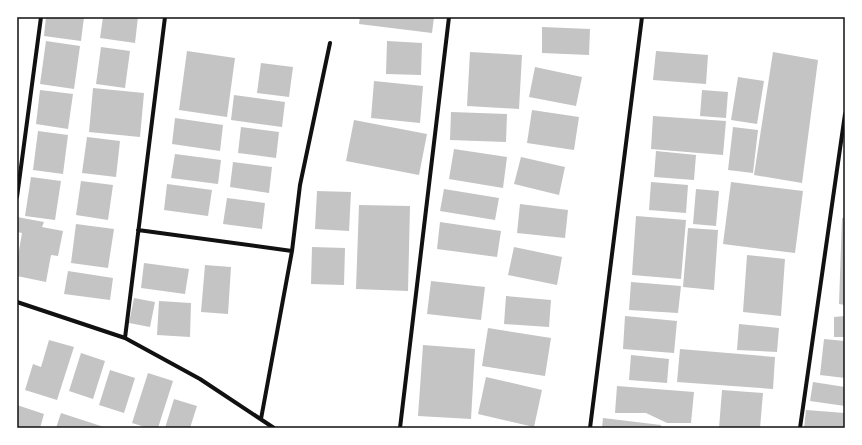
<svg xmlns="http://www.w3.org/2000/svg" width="862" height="445" viewBox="0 0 862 445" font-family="Overpass,sans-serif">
<rect width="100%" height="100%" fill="#fff"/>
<path fill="#c4c4c4" d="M46,17H84L81,41L44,36Z
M103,17H138L135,43L100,38Z
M360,17H434L432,33L359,24Z
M542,27L590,29L589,55L542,53Z
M46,41L80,46L74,89L40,84Z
M387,41L422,43L421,75L386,74Z
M101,47L130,51L125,88L96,84Z
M187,51L235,58L227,117L179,110Z
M656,51L708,55L706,84L653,80Z
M470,52L522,55L519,109L467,106Z
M773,52L818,60L802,183L754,175Z
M261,63L293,67L289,97L257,93Z
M535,67L582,77L576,106L529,97Z
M738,77L764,81L757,124L731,120Z
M374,81L423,86L420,123L371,118Z
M93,88L144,93L140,137L89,132Z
M40,90L73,94L68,129L36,124Z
M702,90L728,92L726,118L700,116Z
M234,95L285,102L282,127L231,120Z
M532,110L579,117L574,150L527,143Z
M451,112L507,114L506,142L450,140Z
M653,116L726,121L723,155L651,149Z
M175,118L223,125L220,151L172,144Z
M354,120L427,134L419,175L346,161Z
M241,127L279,132L276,158L238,153Z
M733,127L758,130L753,173L728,170Z
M38,131L68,135L63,174L33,170Z
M87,137L120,141L116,177L82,173Z
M454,149L507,157L503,188L449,179Z
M656,151L696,155L694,180L654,177Z
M175,154L221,160L218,184L171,178Z
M521,157L565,167L559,195L514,184Z
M233,162L272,167L269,193L230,187Z
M31,177L61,181L55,220L25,216Z
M81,181L113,185L108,220L76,215Z
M651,182L688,185L686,213L649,210Z
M731,182L803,191L795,253L723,244Z
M167,184L212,190L208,216L164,210Z
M444,189L499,198L495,220L440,211Z
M696,189L719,191L716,226L693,224Z
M317,191L351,192L349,231L315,229Z
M227,198L265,203L262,229L223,224Z
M520,204L568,210L565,238L517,233Z
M359,205L410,206L408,291L356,289Z
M636,216L686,220L681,279L632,275Z
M17,217L44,222L42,227L63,231L58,256L51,255L46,282L17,276V262L22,233L17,232Z
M842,218H845V305L839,304Z
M440,222L501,231L497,257L437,249Z
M76,224L114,229L108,268L71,263Z
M688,228L718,230L714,290L683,287Z
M312,247L345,248L344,285L311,284Z
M514,247L562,257L557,285L508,275Z
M747,255L785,259L781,316L743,312Z
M144,263L189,269L185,294L141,288Z
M205,265L231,267L228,314L201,312Z
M68,271L113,278L110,300L64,294Z
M431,281L485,287L481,320L427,314Z
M631,282L681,286L678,313L629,310Z
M506,296L551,300L549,327L504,324Z
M134,298L155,302L150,327L129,323Z
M159,301L191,303L190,337L157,335Z
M625,316L677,321L674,353L623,349Z
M845,316V337H834V317Z
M739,324L779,328L777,352L737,350Z
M488,328L551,338L545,376L482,366Z
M824,339L845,341V378L820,375Z
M49,340L74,347L57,400L25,390L33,364L41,367Z
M423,345L475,349L471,419L418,416Z
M680,349L775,357L773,389L677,382Z
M81,353L105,361L93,399L69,391Z
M631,355L669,359L667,383L629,380Z
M110,370L135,378L124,413L99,405Z
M148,373L173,381L158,428H148L132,423Z
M486,377L542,390L534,427L478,414Z
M813,382L845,387V406L810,401Z
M617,386L694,392L691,423H667L646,413H615Z
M722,390L763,393L760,428H719Z
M174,399L197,406L190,428H165Z
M17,405L44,414L40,428H17Z
M806,410L845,413V428H804Z
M61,413L107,428H56Z
M603,418L661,425V428H602Z"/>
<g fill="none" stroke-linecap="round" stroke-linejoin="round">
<path stroke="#111" stroke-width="4" d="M17,197L41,17
M138,230L292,251L300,185L330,43
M17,302L125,338L200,379L274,428
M125,338L165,17
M261,419L292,251
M400,428L449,17
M590,428L642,17
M800,428L845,114"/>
</g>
<rect width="862" height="445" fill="none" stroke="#ffffff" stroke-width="36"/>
<rect x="18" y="18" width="826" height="409" fill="none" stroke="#111" stroke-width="1.5"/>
</svg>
